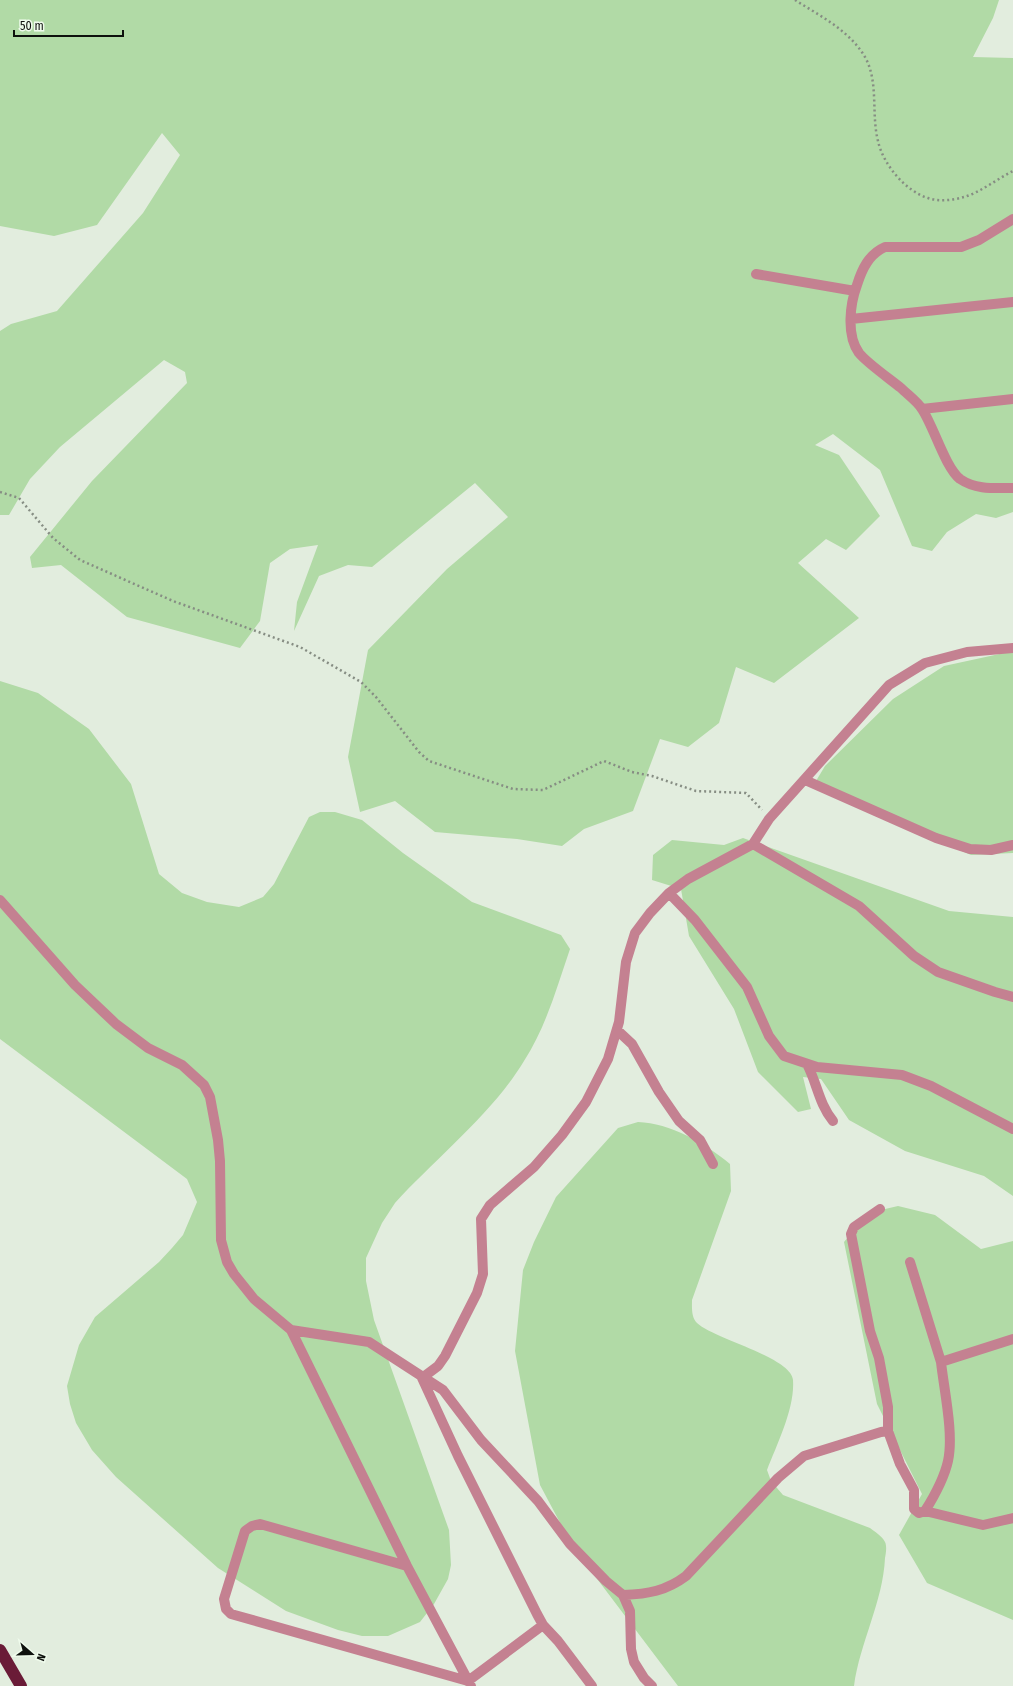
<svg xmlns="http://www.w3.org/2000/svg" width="1013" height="1686" viewBox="0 0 1013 1686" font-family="'Fira Sans Condensed',sans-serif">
<rect width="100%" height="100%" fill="#e2edde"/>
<path fill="#b1daa6" d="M0,0H999L993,18L973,57L1013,58V512L996,518L976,514L947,532L932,551L912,546L880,470L833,434L815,445L839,455L880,516L846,550L826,539L798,563L859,618L774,683L736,667L719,723L688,747L660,739L633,811L584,829L562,846L517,839L435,832L395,801L360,812L348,757L368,650L447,569L508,517L475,483L372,567L348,565L319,576L294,631L297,602L318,545L290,549L270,563L260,621L240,648L127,617L61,565L32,568L30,557L92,481L187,383L185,372L164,360L60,447L30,479L9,515H0V331L11,324L57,311L143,213L180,155L162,133L97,225L54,236L0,226Z
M1004,653H1013V853L971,855L813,786L825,766L893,699L944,666Z
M0,681L38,693L89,729L131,784L159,874L182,893L207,902L239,907L263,897L274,884L309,817L320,812H335L362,820L403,853L472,902L561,935L570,949C557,987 546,1027 524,1061C492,1114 437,1157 395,1203L382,1223L366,1258V1281L374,1320L449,1530L451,1565L448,1579L434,1604L420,1622L388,1636H362L338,1630L286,1611L218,1568L116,1477L92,1450L76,1423L70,1404L67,1386L79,1345L95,1317L159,1262L172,1248L183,1235L197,1202L187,1179L0,1039Z
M743,838L949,911L1013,917V1196L984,1176L905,1151L849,1120L821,1079L803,1077L811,1109L798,1112L758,1072L734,1009L689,936L681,889L652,880L653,855L672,840L724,845Z
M638,1122C670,1123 705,1143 730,1164L731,1191L692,1300C692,1307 691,1317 697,1323C714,1339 791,1357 793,1380C795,1408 777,1444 767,1470L771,1481L783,1495L870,1528C875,1532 882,1536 885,1542C887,1546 886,1553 885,1558C883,1602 860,1642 854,1686H678L573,1547L540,1485L515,1351L523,1270L534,1242L556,1197L618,1128Z
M898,1206L935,1215L981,1249L1013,1241V1620L927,1583L899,1535L922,1494L877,1404L844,1242L868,1213Z"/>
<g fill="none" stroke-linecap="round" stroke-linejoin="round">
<path stroke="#868d83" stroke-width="2.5" stroke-dasharray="2 3" stroke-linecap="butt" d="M795,0C820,16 849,30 865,57C879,82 871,114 878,141C883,164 905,191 928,198C940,202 953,200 964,197C981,192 997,179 1013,171
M0,492L19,498L53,538L80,560L173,601L300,647L361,682L376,697L419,752L429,761L513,789L543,790L604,761L632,772L652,776L696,791L746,793L762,810"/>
<path stroke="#c48191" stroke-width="10" d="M1013,219L979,240L961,247H885C869,254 862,269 857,285C850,304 846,335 859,353C867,363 890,379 901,388C908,395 917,401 922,409C934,427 945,467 960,479C976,490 995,488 1013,488
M756,274L855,291
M851,319L1013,302
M922,409L1013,399
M805,780L936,838L970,849L991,850L1013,845
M753,844L859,906L914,956L938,972L995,992L1013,997
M669,893L695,920L747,987L769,1036L784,1056L817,1067L902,1075L931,1086L1013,1129
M0,900L75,985L116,1024L148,1048L182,1065L204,1085L210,1097L218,1140L220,1161L221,1240L227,1262L234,1274L254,1299L291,1330L407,1566L471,1686
M617,1030L632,1044L659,1092L679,1121L700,1140L713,1164
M807,1064C817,1083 819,1104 833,1121
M880,1209L854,1227L851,1234L870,1331L879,1358L888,1407V1431
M910,1262L941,1362
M291,1330L369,1342L443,1390L481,1440L538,1501L570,1544L606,1581L623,1595L630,1611L631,1649L634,1662L644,1678L652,1686
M1013,1339L941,1362C944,1390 954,1434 948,1461C944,1479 935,1495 925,1511L983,1525L1013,1518
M422,1378L438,1366L445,1356L477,1293L483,1274L481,1219L490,1205L534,1167L562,1135L586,1102L608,1059L619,1022L626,962L635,933L650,913L669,893L688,879L753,844L769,819L889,685L925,663L967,652L1013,648
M422,1378L458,1456L537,1614L543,1625L558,1641L592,1686
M407,1566L260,1524L252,1526L245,1531L224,1599L226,1609L231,1614L468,1681L543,1625
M623,1595C648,1594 666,1591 686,1576L778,1478L804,1456L881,1432L888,1431L900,1464L914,1490V1509L919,1513L925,1511"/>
<path stroke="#6a1b37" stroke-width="12" d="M0,1650L21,1686"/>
</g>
<g transform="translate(32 1654) rotate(110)" stroke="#effbec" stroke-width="3" paint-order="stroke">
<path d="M0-3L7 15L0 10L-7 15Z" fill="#0e110d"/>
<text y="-6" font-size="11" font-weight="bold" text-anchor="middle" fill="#0e110d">N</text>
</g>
<path d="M14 30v6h109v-6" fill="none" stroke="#0e110d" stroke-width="2"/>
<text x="20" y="30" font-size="12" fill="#0e110d" stroke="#effbec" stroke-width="3" paint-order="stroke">50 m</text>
</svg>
